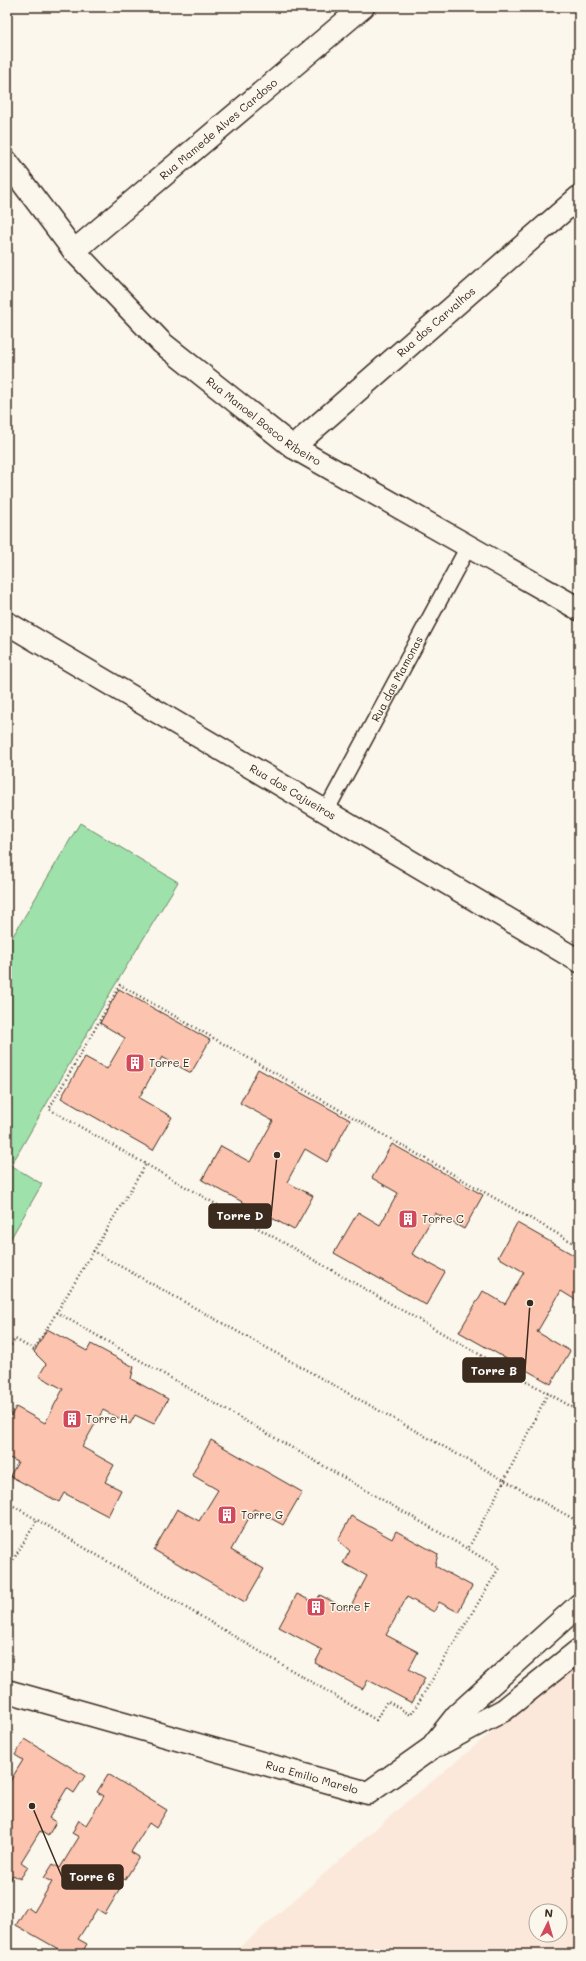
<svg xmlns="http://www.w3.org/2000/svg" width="586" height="1961" viewBox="0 0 586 1961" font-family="Mali,sans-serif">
<rect width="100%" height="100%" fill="#fbf7ec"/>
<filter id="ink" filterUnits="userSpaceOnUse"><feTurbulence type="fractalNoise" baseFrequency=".025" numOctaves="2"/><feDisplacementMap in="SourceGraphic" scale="8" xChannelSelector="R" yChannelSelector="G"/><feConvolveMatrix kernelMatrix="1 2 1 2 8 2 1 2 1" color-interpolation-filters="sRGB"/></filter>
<g filter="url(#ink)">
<path fill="#fbe8da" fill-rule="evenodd" d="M579,1660V1954H232L396,1811ZM536,1911H560V1935H536Z"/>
<path fill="#9ee1ab" stroke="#6c8664" d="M80,823L178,882L112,990L13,1162L7,1159V946Z
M7,1163L42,1184L7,1245Z"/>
<path fill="#fcc4af" stroke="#3b2a1e" d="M119,989L210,1040L191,1073L162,1057L139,1098L172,1117L153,1150L61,1098L85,1057L107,1069L125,1038L100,1023Z
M258,1069L350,1120L327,1162L305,1149L287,1182L313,1196L294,1230L202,1180L221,1146L250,1162L273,1121L240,1103Z
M392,1144L483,1195L464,1229L435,1213L412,1254L445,1272L426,1305L334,1253L358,1212L380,1225L398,1193L372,1178Z
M517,1223L579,1258V1302L561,1291L537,1332L570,1351L551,1384L459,1332L483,1291L505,1304L524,1272L498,1257Z
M47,1329L87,1351L91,1344L134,1367L131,1379L168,1399L154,1424L135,1415L130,1424L103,1410L82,1447L114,1465L105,1482L121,1490L108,1516L64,1493L59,1502L10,1476L18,1462L7,1457V1414L11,1416L16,1407L45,1423L63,1389L39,1376L46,1364L34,1352Z
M211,1440L302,1492L283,1525L254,1509L231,1550L264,1569L245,1602L154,1550L177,1509L199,1521L218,1490L192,1475Z
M351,1516L392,1539L396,1531L438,1554L435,1566L472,1586L458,1612L439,1602L434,1612L407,1597L386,1635L418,1652L409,1669L425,1678L412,1703L368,1680L363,1689L315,1663L322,1650L279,1627L297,1594L315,1603L320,1595L349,1610L367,1576L343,1563L350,1551L338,1540Z
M25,1739L85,1776L74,1793L67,1788L49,1818L56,1822L48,1836L40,1831L21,1862L28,1867L20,1879L13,1875L7,1885V1786L23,1760L15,1755Z
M108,1774L167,1810L156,1828L149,1823L131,1852L139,1857L125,1880L119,1876L113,1885L120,1889L105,1914L97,1909L78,1939L87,1944L81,1954H67L16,1925L27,1907L34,1912L52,1882L44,1878L53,1864L60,1868L79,1837L72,1833L79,1820L86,1825L104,1796L97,1792Z"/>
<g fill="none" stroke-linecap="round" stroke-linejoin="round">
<defs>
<g id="lane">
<path id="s1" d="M326,811L468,547"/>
</g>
<g id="street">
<path id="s2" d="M7,162L74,251L162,343L293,447L579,609"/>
<path id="s3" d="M74,251L363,7"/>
<path id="s4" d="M293,447L579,197"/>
<path id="s5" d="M7,623L579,961"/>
<path id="s6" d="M7,1691L368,1793L430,1749L457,1715L579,1605"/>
<path d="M438,1745L504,1710L579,1650"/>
</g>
</defs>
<use href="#lane" stroke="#3b2a1e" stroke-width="18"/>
<use href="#street" stroke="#3b2a1e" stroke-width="25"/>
<path stroke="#3b2a1e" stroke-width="2.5" stroke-dasharray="1 3" stroke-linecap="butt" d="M579,1246L120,985L49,1109L579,1411
M93,1251L579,1522
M56,1312L468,1549
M7,1352L15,1339L34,1350L146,1164
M7,1502L376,1720L387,1701L411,1715L499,1568L468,1549L504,1481L548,1393
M7,1570L37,1520"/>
<use href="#lane" stroke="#fbf7ec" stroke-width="15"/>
<use href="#street" stroke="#fbf7ec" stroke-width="22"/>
</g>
</g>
<defs>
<symbol id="building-square" viewBox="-11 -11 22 22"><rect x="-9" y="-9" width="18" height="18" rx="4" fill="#d1495b" stroke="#fbf7ec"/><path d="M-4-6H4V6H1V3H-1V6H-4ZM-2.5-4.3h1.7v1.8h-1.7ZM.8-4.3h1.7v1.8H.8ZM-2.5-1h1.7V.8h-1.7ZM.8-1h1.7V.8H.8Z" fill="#fff"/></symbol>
</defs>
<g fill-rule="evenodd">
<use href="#building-square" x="124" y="1052" width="22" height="22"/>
<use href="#building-square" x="397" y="1208" width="22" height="22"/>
<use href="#building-square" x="61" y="1408" width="22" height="22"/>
<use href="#building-square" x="216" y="1504" width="22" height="22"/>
<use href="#building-square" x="305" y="1596" width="22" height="22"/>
</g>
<g text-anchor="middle" stroke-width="3" stroke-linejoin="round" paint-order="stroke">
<g font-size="11" fill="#3b2a1e" stroke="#fbf7ec">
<text dy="4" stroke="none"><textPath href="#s3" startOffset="189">Rua Mamede Alves Cardoso</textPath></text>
<text dy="4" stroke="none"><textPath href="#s4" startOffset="190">Rua dos Carvalhos</textPath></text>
<text dy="4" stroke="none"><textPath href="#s2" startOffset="367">Rua Manoel Bosco Ribeiro</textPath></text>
<text dy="4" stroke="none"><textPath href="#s1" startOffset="150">Rua das Mamonas</textPath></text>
<text dy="4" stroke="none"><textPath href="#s5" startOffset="332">Rua dos Cajueiros</textPath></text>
<text dy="4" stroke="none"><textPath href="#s6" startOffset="317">Rua Emilio Marelo</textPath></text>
</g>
<g font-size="11" fill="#3b2a1e" stroke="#fbf7ec" text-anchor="start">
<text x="149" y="1067">Torre E</text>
<text x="422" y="1223">Torre C</text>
<text x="86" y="1423">Torre H</text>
<text x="241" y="1519">Torre G</text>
<text x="330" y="1611">Torre F</text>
</g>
</g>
<path fill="none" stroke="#3b2a1e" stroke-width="1.5" d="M277 1155L271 1216M530 1303L525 1370M32 1806L62 1877"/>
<g fill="#3b2a1e" stroke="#fbf7ec" stroke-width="1.5">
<circle cx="277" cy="1155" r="4"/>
<circle cx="530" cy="1303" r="4"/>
<circle cx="32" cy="1806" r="4"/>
</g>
<g fill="#3b2a1e" stroke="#3b2a1e" stroke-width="1.5">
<rect x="209" y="1204" width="62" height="24" rx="4"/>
<rect x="463" y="1358" width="62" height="24" rx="4"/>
<rect x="62" y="1865" width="61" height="24" rx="4"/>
</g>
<g font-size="12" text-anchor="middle" font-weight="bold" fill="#fff">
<text x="240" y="1220">Torre D</text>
<text x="494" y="1375">Torre B</text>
<text x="92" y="1881">Torre 6</text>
</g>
<rect width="586" height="1961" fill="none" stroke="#fbf7ec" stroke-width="24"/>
<rect x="12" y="12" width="562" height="1937" fill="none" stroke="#3b2a1e" stroke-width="1.5" filter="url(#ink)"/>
<g transform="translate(548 1923) rotate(5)"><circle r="19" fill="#fbf7ec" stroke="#aea59a"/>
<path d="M0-3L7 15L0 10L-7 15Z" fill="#d1495b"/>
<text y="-6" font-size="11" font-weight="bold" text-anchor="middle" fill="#3b2a1e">N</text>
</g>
</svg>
